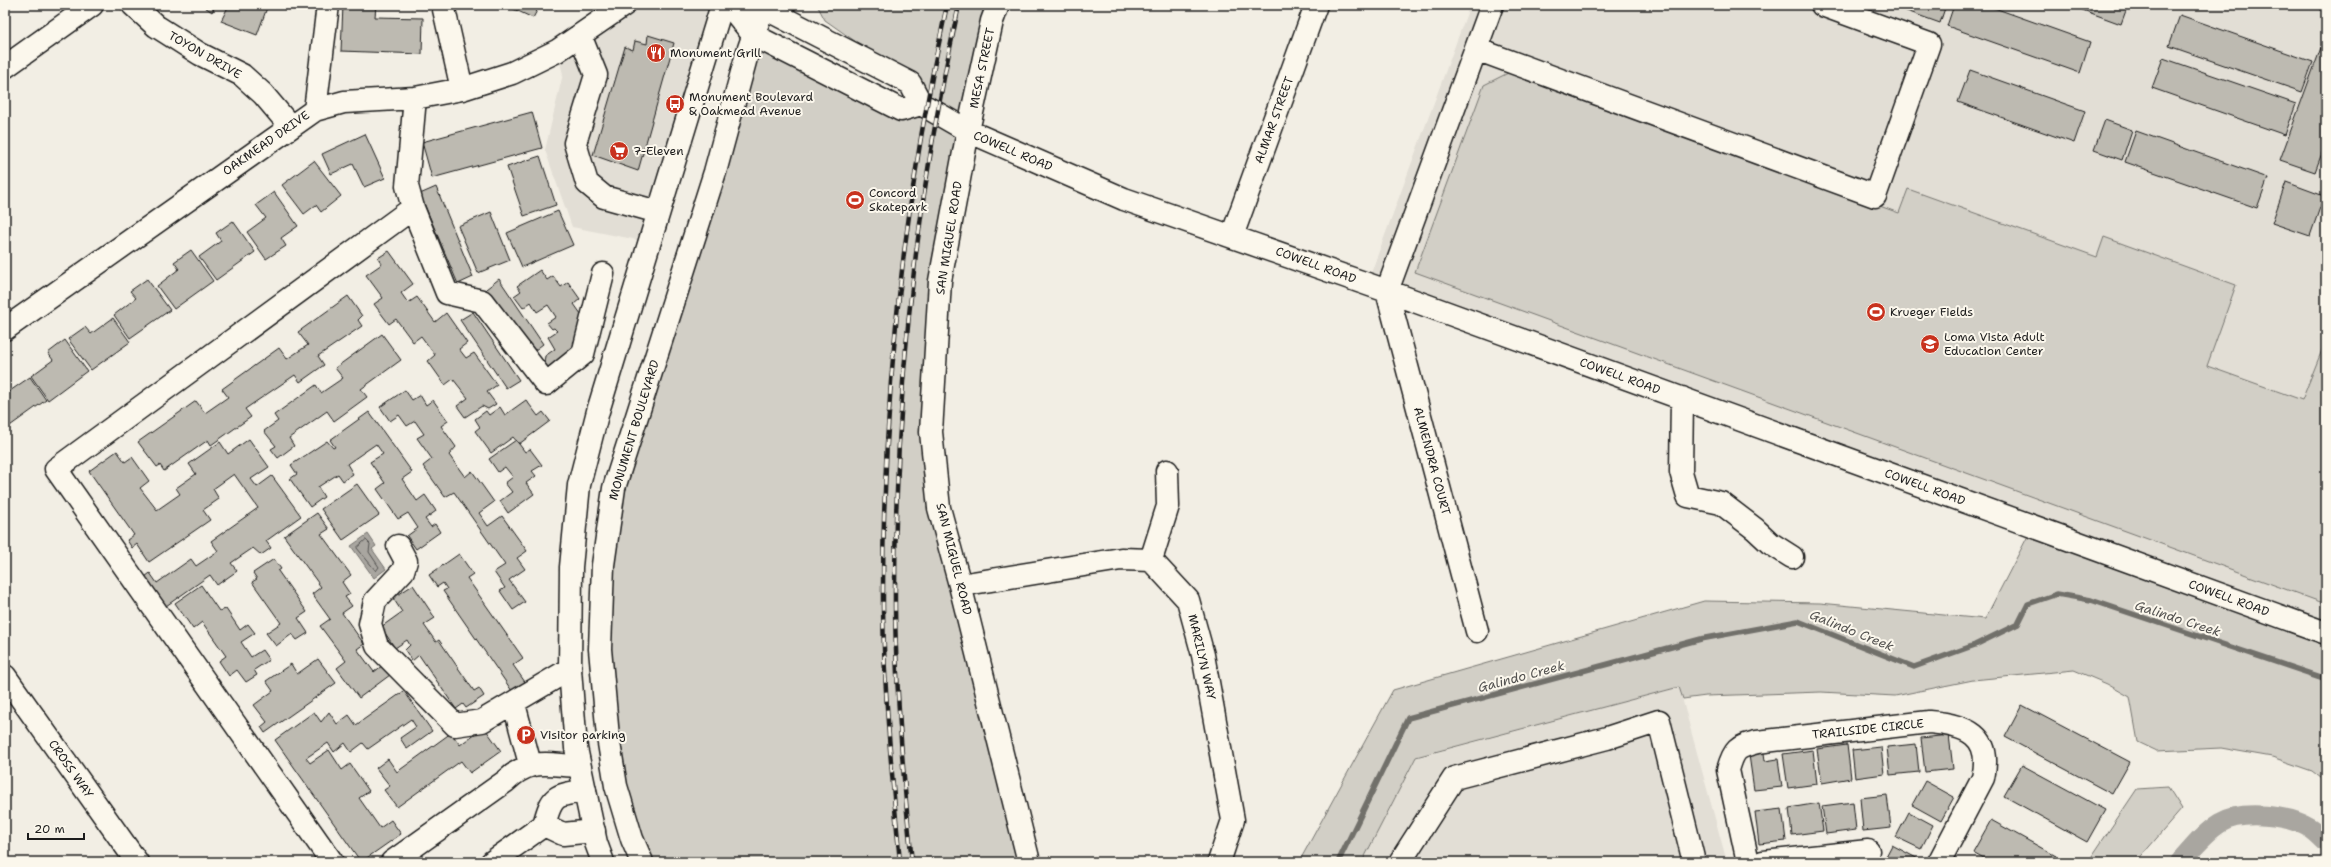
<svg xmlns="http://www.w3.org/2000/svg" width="2331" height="867" viewBox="0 0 2331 867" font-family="'Shantell Sans',sans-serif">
<rect width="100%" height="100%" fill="#f2eee4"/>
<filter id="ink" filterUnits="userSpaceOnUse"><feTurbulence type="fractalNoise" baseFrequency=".025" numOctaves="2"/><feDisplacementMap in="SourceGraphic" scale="8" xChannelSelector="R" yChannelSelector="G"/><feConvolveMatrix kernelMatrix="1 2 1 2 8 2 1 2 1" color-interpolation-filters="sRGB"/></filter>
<g filter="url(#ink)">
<path fill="#e2ded5" d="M624,5H722L648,245L633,239L572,227L545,150L563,74L557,51Z
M1470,5H2326V633L1367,284Z
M1679,687L1727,862H1362L1416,758Z"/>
<path fill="#d2cfc6" stroke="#777671" d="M817,5H998L968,131L931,432L1029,862H642L616,786L603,565L753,35L901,110L921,104L870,61L859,44L825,20Z
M1510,72L1899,213L1908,189L2097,257L2104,237L2236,285L2207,366L2302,400L2326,340V604L1415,272L1484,85Z
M2033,526L2326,633V782L2312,771L2272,757L2221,748L2157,751L2138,742L2130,697L2107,684L2074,670L1973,680L1895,696L1821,692L1706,696L1683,699L1679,687L1416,757L1362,862H1299L1393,690L1704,601L1820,603L1985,619Z
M2168,787L2182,809L2136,862H2088L2137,789Z"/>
<path fill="#a9a6a0" stroke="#716f6b" d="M368,534L376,546L372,549L386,569L374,578L351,546Z"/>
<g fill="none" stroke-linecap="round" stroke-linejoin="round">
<path stroke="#545351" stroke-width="1" d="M366,540L370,544L369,552L379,567L376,571L357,548Z"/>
<path stroke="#716f6b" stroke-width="5.5" d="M1338,862L1408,718L1701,639L1798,621L1914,667L1975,645L2018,624L2028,604L2057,594L2091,600L2326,679"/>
<path stroke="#a9a6a0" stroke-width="20" d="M2180,862C2192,849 2204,833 2220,823C2241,810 2289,815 2310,828C2315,831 2321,837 2326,842"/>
</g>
<path fill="#bdbab1" stroke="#1c1c1c" d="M202,5H216L212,12Z
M229,5H268L257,35L221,21Z
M343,5H376L375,17L423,18L422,54L341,51Z
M505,5H540L533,18Z
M1890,5H1946L1940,23Z
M1954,5H1986L2090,42L2080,73L1947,26Z
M2069,5H2128L2121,24Z
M2180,15L2313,62L2302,92L2169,46Z
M2326,34V142L2315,172L2280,160Z
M648,35L674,43L638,171L593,155L625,47L633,50L635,41L647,44Z
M2163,58L2296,104L2285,135L2152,88Z
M1970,70L2085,111L2074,143L1958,102Z
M532,112L542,148L432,178L422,142Z
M2105,120L2132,130L2122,160L2094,150Z
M2136,131L2268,178L2257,208L2125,162Z
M365,134L385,178L364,187L353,164L331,174L322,154Z
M540,156L556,205L524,216L507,167Z
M314,161L341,196L321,212L316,205L304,214L282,185Z
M2286,182L2324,196L2310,236L2272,223Z
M436,187L473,277L458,284L420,194Z
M274,192L298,226L281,238L286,246L266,259L247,232L266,218L256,205Z
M558,211L573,245L522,267L507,233Z
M491,212L510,260L478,273L458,226Z
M233,221L255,252L216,280L199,257L221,241L216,233Z
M191,250L213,281L174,309L157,286L179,269L174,262Z
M389,251L413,284L401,293L408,303L417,297L435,322L446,313L467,343L459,349L466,358L474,353L497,385L487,392L496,404L488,409L482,406L465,417L457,406L468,398L453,379L445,385L428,361L435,355L421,336L413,342L396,319L389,324L374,304L383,298L366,275L382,264L378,258Z
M540,270L547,280L553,276L561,287L568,282L580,299L574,304L586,321L584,334L573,342L579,351L551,372L544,362L545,356L555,349L548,337L557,331L554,328L552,329L547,323L556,317L548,305L537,312L531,302L523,308L514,296L521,291L517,286Z
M147,279L170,310L130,338L114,315L136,298L130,291Z
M499,279L543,344L530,354L486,289Z
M348,296L362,316L358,320L362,326L318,356L324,365L300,382L295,375L245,409L251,417L211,445L208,440L164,471L160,465L157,467L138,442L196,401L205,413L228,397L222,389L279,348L287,359L308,345L298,332Z
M473,312L519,380L506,388L460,320Z
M113,318L130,342L91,370L68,339L85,327L91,334Z
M382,334L401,360L361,389L367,397L334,421L327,411L289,438L294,446L278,458L271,449L276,446L264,431L278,421L274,415L316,385L321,393L343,378L335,368Z
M65,340L87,371L48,400L31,376L53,360L48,353Z
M30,377L46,400L7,428L5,425V390L7,393Z
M405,390L412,400L420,395L426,405L433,400L448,421L441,426L456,447L449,455L465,477L472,471L494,502L479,513L488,526L502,516L527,551L517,558L525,569L509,580L525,602L513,610L500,591L505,588L494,572L505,565L454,492L445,497L423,466L432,459L417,438L424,434L415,421L407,426L399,415L390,421L380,407Z
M526,400L538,416L543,412L550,421L519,444L513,437L491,453L475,431L480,427L475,419L486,411L489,415L500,407L505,415Z
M369,412L412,472L402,479L417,501L425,495L436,511L425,519L431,527L435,524L440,532L416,549L407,536L418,528L408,513L398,519L377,489L385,483L370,462L383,454L376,444L347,464L353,474L343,481L338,474L318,487L324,497L310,507L290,479L297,474L291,465L327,441L333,448L335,447L330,440Z
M249,439L269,467L251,479L257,487L272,476L301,516L266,541L271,548L261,555L253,548L231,563L237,571L217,585L210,575L166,606L145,577L150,573L157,583L191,559L196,566L218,551L211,541L258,508L234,474L213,489L219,499L203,510L210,520L149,562L137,544L132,548L127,540L134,535L89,471L117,451L125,462L132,457L149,481L140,488L157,510L180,494L176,488L196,474L189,464L220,442L228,454Z
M516,440L525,452L530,449L542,465L532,471L536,476L526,483L534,494L508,513L500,501L512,492L505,483L513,477L505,467L498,472L489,459Z
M357,484L379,515L343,540L321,509Z
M317,513L329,529L321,534L351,575L342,582L350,594L345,597L352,606L342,613L364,644L357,649L374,672L383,665L390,675L359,698L337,668L346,661L320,626L330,619L312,594L321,587L284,536Z
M459,554L473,574L467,578L523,658L513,665L525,682L512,691L443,591L447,589L443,583L437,587L429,575Z
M274,559L281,569L278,571L307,612L298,618L308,633L297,640L292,634L276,646L266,633L281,623L252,582L257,579L253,573Z
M201,585L219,611L226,609L240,630L248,624L255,633L241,642L251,657L262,650L269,660L254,670L257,675L246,682L237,670L229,676L219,661L226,656L202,622L193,629L175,603Z
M413,585L435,618L424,625L436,642L439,640L474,691L479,688L484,696L466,708L463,704L456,709L419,655L412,661L405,650L410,645L407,640L395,648L381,627L402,612L393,598Z
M318,659L336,683L265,733L261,727L267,722L254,705L273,691L266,681L291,664L297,674Z
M404,691L432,731L407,749L400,738L416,727L411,719L368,749L363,743L351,752L345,743L334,752L328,743L306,758L310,763L329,750L342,770L350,764L369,791L359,798L380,828L391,820L401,834L361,862L275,740L314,712L321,722L329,712L337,724L349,715L356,725Z
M2022,705L2130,762L2112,794L2005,737Z
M484,727L501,751L470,773L461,761L397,807L384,790L390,786L376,768L388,759L397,772L451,733L460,745Z
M1949,735L1953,769L1925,772L1921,738Z
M1916,744L1919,772L1890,775L1887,747Z
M1847,745L1851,778L1822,783L1817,749Z
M1881,747L1884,774L1855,778L1852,750Z
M1813,750L1817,784L1788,788L1783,754Z
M1764,753L1765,761L1778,759L1782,787L1754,790L1749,755Z
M2022,765L2105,810L2087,842L2004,796Z
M1925,781L1954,797L1941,821L1912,805Z
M1887,795L1891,828L1863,831L1860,798Z
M1853,802L1856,830L1826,834L1822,806Z
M1819,803L1823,831L1792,835L1789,808Z
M1782,809L1786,841L1759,844L1755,812Z
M1909,812L1933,825L1921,849L1896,837Z
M1991,820L2056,856L2052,862H1991L1973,852Z
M1892,845L1922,861L1921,862H1883Z"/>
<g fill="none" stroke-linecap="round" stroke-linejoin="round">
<defs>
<path id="minor" d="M133,5L156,26L200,54L242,75L263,94L290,126
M443,5L462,89
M729,5L753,35L901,110L921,104
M751,5L764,8L910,83L921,104L968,131L1124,199L1387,291L2326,633
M998,5L992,21L968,131L940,281L931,432L939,508L960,585L1029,862
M580,35L596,75L575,143L587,183L604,197L658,212
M1476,49L1875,196L1929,44L1822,5
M5,67L92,5
M415,98L407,186L413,208L447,293L482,301L546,384L583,354L603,274
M315,110L328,5
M1232,236L1316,5
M5,329L315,110L344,102L415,98L462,89L512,73L557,51L624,5
M1682,398L1681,472L1688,496L1721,503L1755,529L1770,543L1792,557
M398,546L406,561L403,571L375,601L370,624L377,646L455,725L482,721L570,669
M1151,560L1168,506L1167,471
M960,585L1121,559L1151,560L1188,600L1203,655L1233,820L1219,862
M1477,631L1387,291L1492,5
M5,676L137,862
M514,704L530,764
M585,791C555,795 552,795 544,825L563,834L594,831
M332,862L56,469L413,208
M392,862L506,781C531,757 547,765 579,766
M492,862L544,825
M1400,862L1454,778L1607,738L1659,721L1694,862
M1748,862L1728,770C1734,749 1737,747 1757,742L1929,722C1966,725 1993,735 1983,778L1939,862
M1763,862L1868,851"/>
<path id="major" d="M603,862L596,843L576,748L570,669L571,567L579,485L598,411L722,5
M642,862L632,839L616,786L608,737L600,649L603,565L614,488L715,172L747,54L764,5"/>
</defs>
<use href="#minor" stroke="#1c1c1c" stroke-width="25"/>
<use href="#major" stroke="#1c1c1c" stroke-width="25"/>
<use href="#minor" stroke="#fbf7ec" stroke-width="22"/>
<use href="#major" stroke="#fbf7ec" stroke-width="22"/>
<defs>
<path id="rail" d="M900,862C892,777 884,692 883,607C882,405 903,202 947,5
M912,862C903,777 896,692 895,607C894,404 915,203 959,5"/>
</defs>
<use href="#rail" stroke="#1c1c1c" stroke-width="4.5"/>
<use href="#rail" stroke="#fbf7ec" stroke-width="3" stroke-dasharray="9" stroke-linecap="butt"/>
</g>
</g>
<defs>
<symbol id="restaurant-disc" viewBox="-11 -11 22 22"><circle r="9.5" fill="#c8321e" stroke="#fbf7ec"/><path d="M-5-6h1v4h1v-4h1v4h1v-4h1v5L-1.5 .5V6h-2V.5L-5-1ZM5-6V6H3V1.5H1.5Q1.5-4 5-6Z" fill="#fff"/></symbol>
<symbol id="bus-disc" viewBox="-11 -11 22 22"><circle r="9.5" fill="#c8321e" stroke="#fbf7ec"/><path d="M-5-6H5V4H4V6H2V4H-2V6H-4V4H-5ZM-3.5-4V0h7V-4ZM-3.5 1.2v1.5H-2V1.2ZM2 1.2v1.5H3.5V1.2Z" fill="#fff"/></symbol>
<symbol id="supermarket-disc" viewBox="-11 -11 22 22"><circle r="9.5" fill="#c8321e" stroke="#fbf7ec"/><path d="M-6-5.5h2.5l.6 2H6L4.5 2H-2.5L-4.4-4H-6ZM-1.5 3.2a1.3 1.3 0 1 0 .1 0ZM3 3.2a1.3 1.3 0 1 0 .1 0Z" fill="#fff"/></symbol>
<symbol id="stadium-disc" viewBox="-11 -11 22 22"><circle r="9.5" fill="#c8321e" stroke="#fbf7ec"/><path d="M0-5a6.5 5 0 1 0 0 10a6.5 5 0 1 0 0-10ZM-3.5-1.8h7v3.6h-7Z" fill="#fff"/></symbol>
<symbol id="school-disc" viewBox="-11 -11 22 22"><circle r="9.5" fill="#c8321e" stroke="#fbf7ec"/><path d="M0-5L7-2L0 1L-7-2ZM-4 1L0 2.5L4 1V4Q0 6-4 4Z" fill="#fff"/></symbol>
<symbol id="parking-disc" viewBox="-11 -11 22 22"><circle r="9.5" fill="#c8321e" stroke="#fbf7ec"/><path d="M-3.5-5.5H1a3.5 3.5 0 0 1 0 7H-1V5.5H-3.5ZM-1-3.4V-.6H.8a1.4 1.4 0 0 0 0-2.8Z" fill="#fff"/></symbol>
</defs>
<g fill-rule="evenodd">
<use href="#restaurant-disc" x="645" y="42" width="22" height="22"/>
<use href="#bus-disc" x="664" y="93" width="22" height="22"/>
<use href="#supermarket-disc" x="608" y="140" width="22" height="22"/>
<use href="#stadium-disc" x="844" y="189" width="22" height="22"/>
<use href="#stadium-disc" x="1865" y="301" width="22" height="22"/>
<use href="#school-disc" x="1919" y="333" width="22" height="22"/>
<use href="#parking-disc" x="515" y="724" width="22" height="22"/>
</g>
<g text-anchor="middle" stroke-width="4" stroke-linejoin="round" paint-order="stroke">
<g font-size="12" fill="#1c1c1c" stroke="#fbf7ec" text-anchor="start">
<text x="670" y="57">Monument Grill</text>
<text x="689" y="101">Monument Boulevard<tspan x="689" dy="14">&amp; Oakmead Avenue</tspan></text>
<text x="633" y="155">7-Eleven</text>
<text x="869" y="197">Concord<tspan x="869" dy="14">Skatepark</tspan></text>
<text x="1890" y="316">Krueger Fields</text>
<text x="1944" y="341">Loma Vista Adult<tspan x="1944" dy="14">Education Center</tspan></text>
<text x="540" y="739">Visitor parking</text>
</g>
<g font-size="12" fill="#1c1c1c" stroke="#fbf7ec">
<text transform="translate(205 55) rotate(30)" y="4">TOYON DRIVE</text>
<text transform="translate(982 68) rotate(-78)" y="4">MESA STREET</text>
<text transform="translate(1274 120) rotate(-70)" y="4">ALMAR STREET</text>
<text transform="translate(266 143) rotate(-35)" y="4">OAKMEAD DRIVE</text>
<text transform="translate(1013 151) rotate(23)" y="4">COWELL ROAD</text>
<text transform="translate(949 238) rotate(-81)" y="4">SAN MIGUEL ROAD</text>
<text transform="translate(1316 265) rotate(20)" y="4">COWELL ROAD</text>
<text transform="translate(1620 376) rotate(20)" y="4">COWELL ROAD</text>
<text transform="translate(634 430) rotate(-73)" y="4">MONUMENT BOULEVARD</text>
<text transform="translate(1432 461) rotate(75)" y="4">ALMENDRA COURT</text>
<text transform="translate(1925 487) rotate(20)" y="4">COWELL ROAD</text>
<text transform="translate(954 559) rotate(76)" y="4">SAN MIGUEL ROAD</text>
<text transform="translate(2229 598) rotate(20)" y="4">COWELL ROAD</text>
<text transform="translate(1202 657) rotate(77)" y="4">MARILYN WAY</text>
<text transform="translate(1868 729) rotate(-6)" y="4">TRAILSIDE CIRCLE</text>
<text transform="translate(71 769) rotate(55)" y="4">CROSS WAY</text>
</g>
<g font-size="13" font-style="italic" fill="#545351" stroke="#fbf7ec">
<text transform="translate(2178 618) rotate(18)" y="5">Galindo Creek</text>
<text transform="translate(1852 630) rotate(22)" y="5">Galindo Creek</text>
<text transform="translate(1521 676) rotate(-15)" y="5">Galindo Creek</text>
</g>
</g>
<rect width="2331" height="867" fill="none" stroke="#fbf7ec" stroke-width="20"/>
<rect x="10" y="10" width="2311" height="847" fill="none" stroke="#1c1c1c" stroke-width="1.5" filter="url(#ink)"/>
<path d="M28 833v6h56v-6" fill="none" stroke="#1c1c1c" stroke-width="2"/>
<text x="34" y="833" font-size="12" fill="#1c1c1c" stroke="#fbf7ec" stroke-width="3" paint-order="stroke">20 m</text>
</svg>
